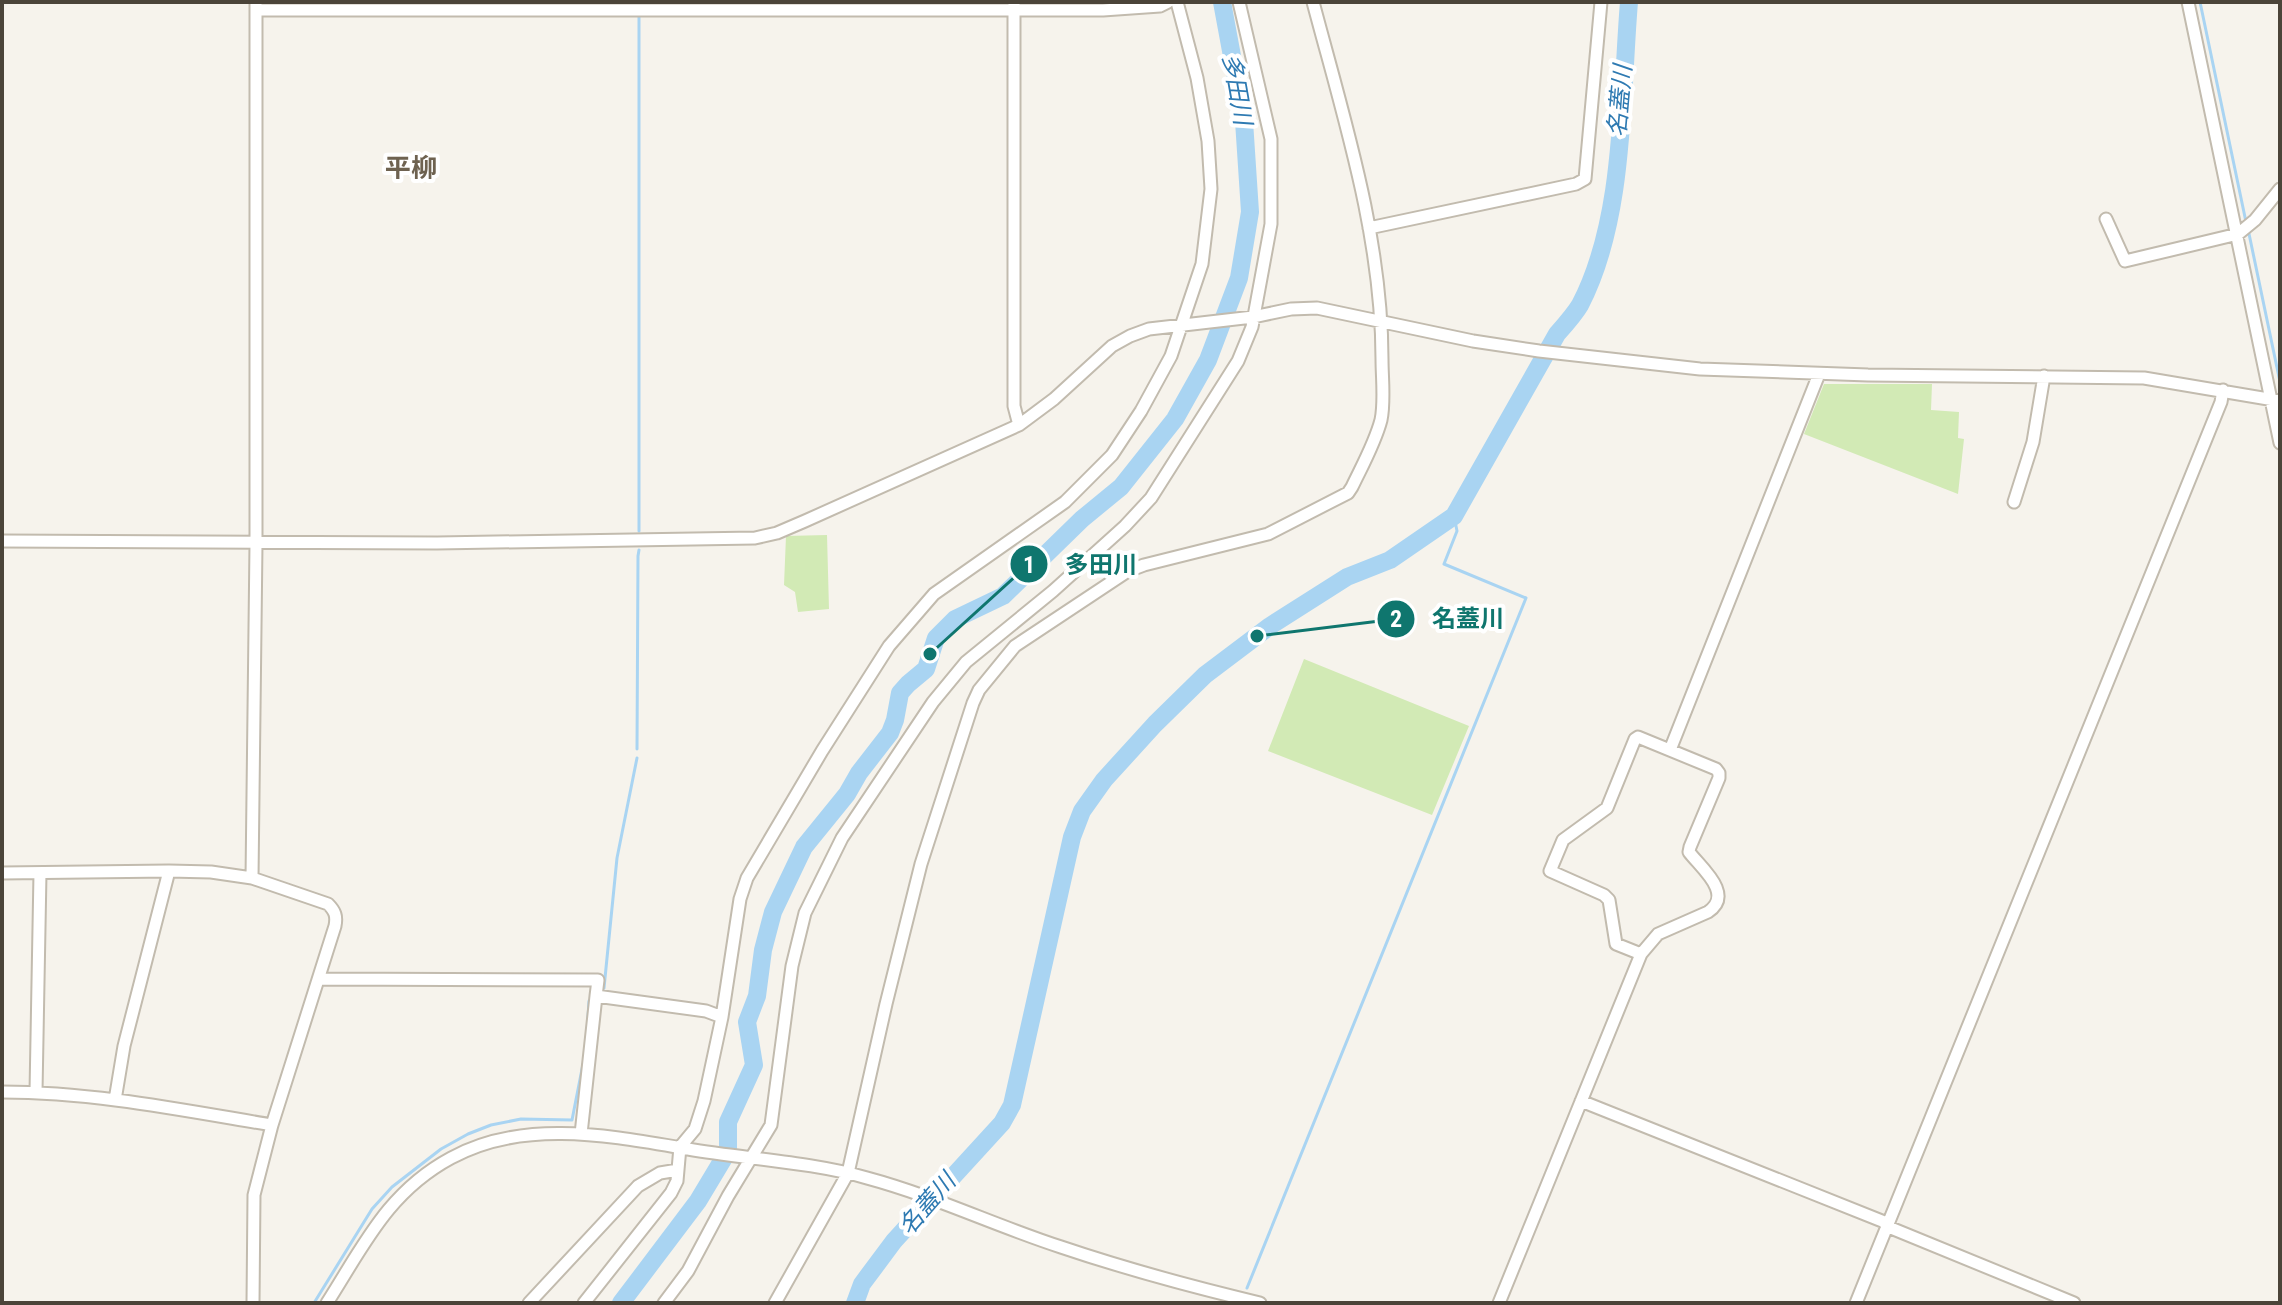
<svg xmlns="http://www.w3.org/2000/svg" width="2282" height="1305" viewBox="0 0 2282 1305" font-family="'Roboto Condensed','Noto Sans JP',sans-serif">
<rect width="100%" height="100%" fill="#f6f3ec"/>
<path fill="#d2eab5" d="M1824,384H1932L1931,410L1959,412L1958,438L1964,439L1958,494L1804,434Z
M827,535L829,609L798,612L795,592L784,585L786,536Z
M1304,659L1469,726L1432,815L1268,751Z"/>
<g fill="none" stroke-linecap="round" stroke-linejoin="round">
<path stroke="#a9d4f2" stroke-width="3" d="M2200,2L2246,222
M639,4V2
M639,15V531
M2248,229L2280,382
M637,749L638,556L639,550
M604,988L617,858L637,758
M602,1003H603
M587,1033L589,1001
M1247,1288L1526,598L1444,564L1457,531L1454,516
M314,1303L372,1209L392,1187L441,1149L468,1134L491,1125L521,1119L572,1120L583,1064"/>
<path stroke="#a9d4f2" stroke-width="18" d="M621,1303L698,1201L728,1151V1122L754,1065L747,1022L757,996L763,950L773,912L804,847L847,794L859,773L890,733L895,720L900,693L908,684L926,669L936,638L955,619L1003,596L1082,519L1121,487L1175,419L1208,360L1239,278L1250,212L1244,121L1222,2
M855,1303L862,1284L894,1241L1002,1123L1012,1105L1072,837L1082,811L1104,780L1155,724L1205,675L1270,626L1347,577L1390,560L1454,516L1557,334C1565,325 1574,315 1580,305C1625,219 1621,97 1629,2"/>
<defs>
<path id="minor" d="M1014,2V406L1019,425
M2188,2L2280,443
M256,10H1103L1160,6L1168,2
M2106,219L2125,261L2238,234L2255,220L2280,189
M1369,228L1576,184L1585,179L1601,2
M2014,502L2033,442L2044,376
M2,541L437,543L755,538L777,533L805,521L1019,425L1054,399L1112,346L1130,336L1149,329L1253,317L1291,309L1317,308L1473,341L1539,351L1700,369L1868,375L2144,378L2280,401
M1670,750L1819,374
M2,873L169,871L211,872L252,878L328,904C335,911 337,916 335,926L272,1125L254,1195L253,1303
M252,878L256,544V3
M320,979L598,980L596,996L706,1011L722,1017
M2,1092C93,1092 182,1110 272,1125
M36,1092L40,873
M115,1100L124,1046L169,871
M1581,1101L1887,1223
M581,1134L596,996
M1886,1226L2074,1303
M327,1303C364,1245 388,1192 451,1158C524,1118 611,1136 688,1149C746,1159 812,1162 867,1178C934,1196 996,1226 1061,1247C1126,1269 1193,1287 1260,1303
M529,1303L638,1186L660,1173L678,1170
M584,1303L671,1193L677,1181L680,1147L695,1129L704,1101L722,1017L740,899L747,878L822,751L889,646L934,594L1065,502L1112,455L1141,411L1171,356L1202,264L1211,189L1208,141L1197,78L1177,2
M664,1303L688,1271L728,1196L771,1125L792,966L805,913L842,838L933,702L966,662L1053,591L1125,526L1151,498L1238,361L1252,327L1271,224V139L1239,2
M775,1303L848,1173L886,1004L921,864L973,703L979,690L1015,646L1128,571L1144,565L1268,534L1348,493L1352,487C1362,466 1375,443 1381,420C1385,401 1382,379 1382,359C1382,237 1344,119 1313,2
M1499,1303L1641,954L1658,934L1708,912C1735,894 1700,867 1689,852L1690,847L1719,778V773L1716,769L1638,737L1635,739L1607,808L1563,840L1550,871L1604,895L1609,900L1616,944L1641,954
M1856,1303L2221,402L2223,390"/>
</defs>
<use href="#minor" stroke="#c2bbae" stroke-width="15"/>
<use href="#minor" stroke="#fff" stroke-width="11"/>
</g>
<g text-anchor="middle" stroke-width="8" stroke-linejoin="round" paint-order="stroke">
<g font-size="24" font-style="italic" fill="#2e7ab2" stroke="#fff">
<text transform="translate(1237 89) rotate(80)" y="8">多田川</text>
<text transform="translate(1620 101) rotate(-85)" y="8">名蓋川</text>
<text transform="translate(927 1204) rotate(-49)" y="8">名蓋川</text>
</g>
<g font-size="26" font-weight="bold" fill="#6e6250" stroke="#fff">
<text x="411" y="177">平柳</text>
</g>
</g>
<path fill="none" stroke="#0f766e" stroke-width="3" d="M930 654L1029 564M1257 636L1396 619"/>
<g fill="#0f766e" stroke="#fff" stroke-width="3">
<circle cx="930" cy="654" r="8"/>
<circle cx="1257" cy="636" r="8"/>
<circle cx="1029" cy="564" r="20"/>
<circle cx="1396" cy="619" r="20"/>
</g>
<g font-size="24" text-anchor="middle" font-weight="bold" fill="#fff">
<text x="1029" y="573">1</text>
<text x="1396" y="627">2</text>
</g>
<g font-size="24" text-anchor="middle" font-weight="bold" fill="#0f766e" stroke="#fff" stroke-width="8" stroke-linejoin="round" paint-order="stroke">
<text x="1101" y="573">多田川</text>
<text x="1468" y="627">名蓋川</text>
</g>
<rect width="2282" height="1305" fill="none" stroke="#4b4439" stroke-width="8"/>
</svg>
